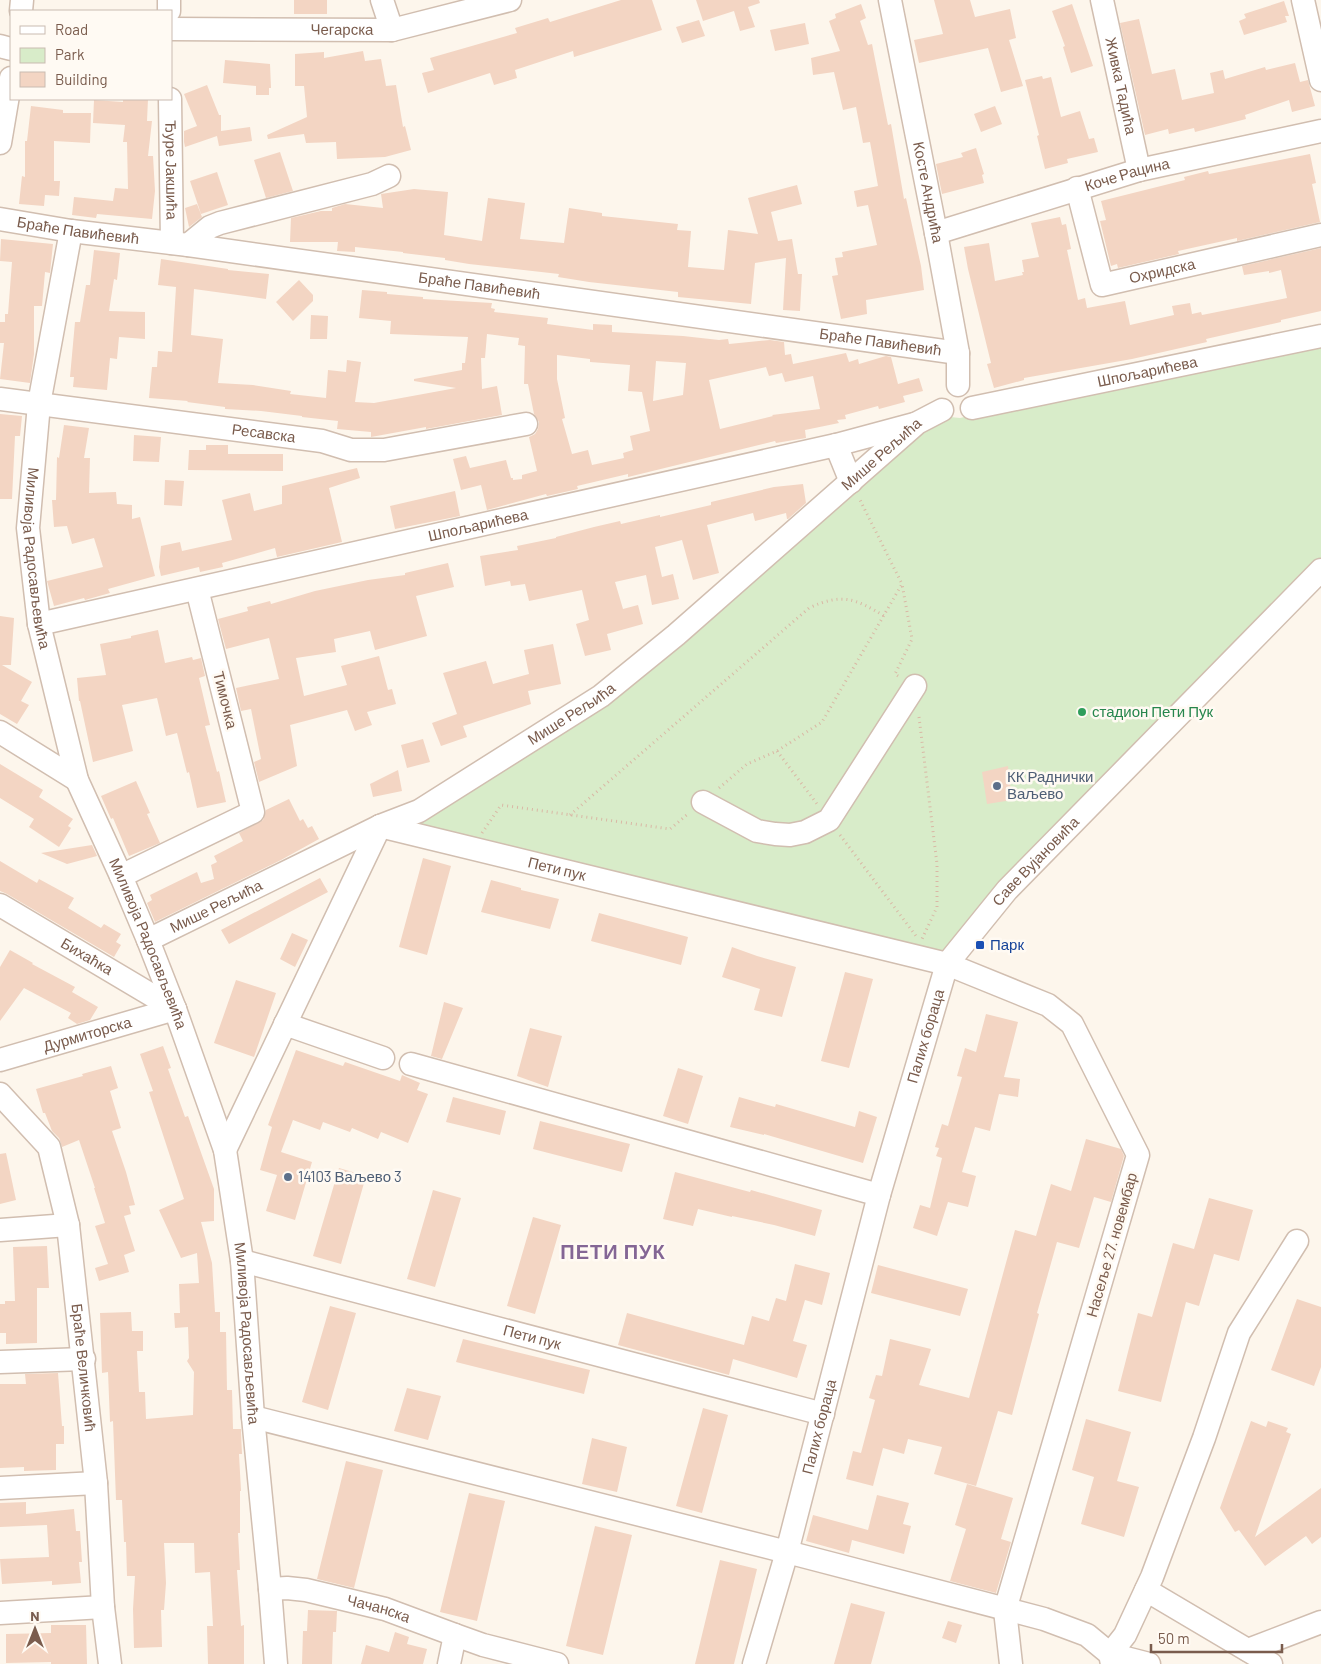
<svg xmlns="http://www.w3.org/2000/svg" width="1321" height="1664" viewBox="0 0 1321 1664" font-family="Barlow,sans-serif">
<rect width="100%" height="100%" fill="#fdf6ec"/>
<path fill="#d8ecc9" d="M1321,336V570L947,964L380,826L601,696L942,410L950,417L960,418Z"/>
<path fill="#f3d5c3" fill-rule="evenodd" d="M294,0H327V14H294Z
M621,0H652L662,30L574,57L573,51L515,70L517,78L494,85L490,73L428,93L422,73L434,70L430,58L517,33L515,28L548,18L550,22Z
M696,0H759L760,3L748,7L755,27L740,31L734,11L703,21Z
M934,0H970L975,17L1010,9L1016,38L1009,40L1023,86L1001,92L988,48L919,63L914,40L943,34Z
M1284,1L1289,16H1285L1287,22L1244,35L1239,21L1246,18L1244,14Z
M861,4L866,18L860,21L868,45L872,44L888,125L891,124L904,199L906,198L921,266L924,290L866,300L867,314L841,319L832,276L838,275L835,258L843,257L842,252L877,245L868,205L857,207L854,191L878,186L870,142L863,143L856,107L843,110L834,72L813,75L811,58L840,51L829,21L836,18L835,14Z
M1072,4L1093,66L1071,73L1063,47L1065,46L1052,11Z
M1139,19L1152,74L1175,69L1182,100L1214,93L1210,73L1223,70L1225,79L1265,67L1266,70L1295,63L1300,82L1308,80L1315,106L1292,112L1289,100L1245,115L1246,119L1195,132L1194,128L1169,134L1168,129L1145,135L1120,23Z
M699,20L705,36L682,43L676,27Z
M805,23L809,44L775,51L770,30Z
M363,51L365,61L381,59L386,86L396,85L403,127L405,126L411,150L385,157L337,159L336,142L306,143L304,134L268,139L267,135L307,117L304,86H295V54L324,52V58Z
M225,60L270,64L271,88H269V95H256V86L223,83Z
M1042,76L1043,79L1051,77L1061,117L1080,111L1089,139L1094,138L1098,152L1067,159L1068,163L1045,169L1037,136L1039,135L1025,80Z
M207,85L219,115H221V131L250,127L252,141L219,146L217,136L185,147L184,142V131L197,126L184,94Z
M123,99H148L147,121H152L148,156H153L155,191L152,219L97,214L96,218L72,215L74,197L113,201L115,188L128,189L127,142H123L125,125L93,123L94,100L123,102Z
M31,106L63,110V113H91L90,143L54,141V181H60L59,196L45,195L44,206L19,204L22,176L25,177V141H27Z
M995,106L1002,124L981,132L974,114Z
M976,148L984,174L982,175L984,183L942,194L936,164L963,157L961,153Z
M280,152L293,191L266,198L254,160Z
M1310,154L1316,183L1312,184L1320,222L1237,241V238L1178,251L1179,254L1118,268L1117,264L1111,266L1100,221L1106,220L1101,201L1185,180L1184,177L1208,171L1209,174Z
M217,172L228,205L201,214L190,181Z
M797,185L802,204L771,212L778,241L792,239L798,274H802L800,311L783,310L786,258L755,263L751,304L678,297V292L589,282L558,277L559,274L469,264L445,260V258L403,253V252L355,247V252L337,251L338,242H290L291,218L321,211H332V208L345,204L383,208L381,194L414,189L448,192L444,235L482,241L488,198L525,203L520,239L564,243L569,208L602,213V216L678,224L677,230L691,231L688,267L724,270L728,230L758,234L748,198Z
M197,204L202,217L189,227L185,208Z
M1060,217L1062,225L1066,224L1071,249L1067,250L1078,300L1085,298L1087,308L1125,301L1130,325L1174,315L1172,306L1190,303L1192,314L1201,312L1202,315L1287,298L1281,270L1269,273V271L1244,275L1242,266L1321,248V311L1281,320V322L1206,339L1207,342L1132,359L1024,378V380L994,388L987,364L991,363L968,269L964,247L989,243L995,281L1023,275L1022,272H1024L1022,260L1039,257L1031,223Z
M1,239L53,244L50,273L45,272L42,306H34V354L30,383L0,379L4,343H0V322H5V314H8L12,262L0,261Z
M94,250L120,253L117,280L114,279L109,311L145,312V339L119,337L117,359L110,358L107,390L73,387L74,377H70L75,322H80L86,285H90Z
M161,259L228,269V270L269,274L266,299L194,289L191,335L223,339L218,383L253,385L291,391L290,394L326,398L328,370L346,372L347,360L361,362L355,402L374,403L456,388L414,381V379L462,370V363H465L468,337L390,334L391,321L359,318L362,290L387,292V294L423,297V299L492,303L491,308L495,309L494,312L548,318L547,324L593,330V324L612,325V332L683,336L719,340L728,339L729,344L770,340L784,342L785,355L791,354L793,364L846,353L849,362L858,359L859,364L886,356L891,357L898,384L919,378L923,391L903,396L905,402L879,409L878,406L845,415L846,419L837,420L839,423L805,430L806,438L776,443L775,441L628,477V474L577,486L578,489L547,496L546,494L487,510L481,485L461,490L453,459L466,456L470,468L506,460L511,478H513V480L522,479V475L537,471L529,437L535,434L538,429L539,422L534,414L528,384H524L525,346L518,345L519,338L487,334L485,358H481L482,389L497,386L502,415L426,429V427L371,437V432L337,429L338,421L302,417V416L261,411L225,409V407L187,402L188,401L149,398L152,367H157L158,351L172,352L176,287L158,285ZM557,355L590,359V362L630,365L628,391L642,392L650,431L630,436L633,450L623,453L624,458L592,465L588,450L572,454L562,419L565,418L557,379ZM656,361L686,363L683,395L653,401ZM766,367L769,376L782,373L785,382L813,376L820,409L772,415L773,416L720,429L709,380Z
M299,280L313,295V301L293,321L276,302Z
M311,315L328,316L327,339H310Z
M0,414L22,416L20,436H15L12,499H0Z
M64,425L89,428L84,458H90L89,493L116,492L117,504L132,505V519L140,517L155,576L108,589L110,593L85,600L84,598L54,606L47,581L103,567L94,538L72,544L67,526L54,527L52,500H56L57,457L59,458Z
M134,435L161,437L159,462L133,461Z
M206,445H228V454H283V471L188,470L189,450H206Z
M357,468L360,478L329,488L342,542L277,557L275,548L222,563L223,567L200,572L199,567L161,576L159,567L161,546L180,542L182,551L232,540L222,500L250,493L254,511L282,504V486Z
M165,480L184,481L182,506L164,505Z
M803,484L806,503L788,519H787L786,513L755,521L753,513L707,525L719,573L693,580L682,540L655,547L662,577L673,574L679,599L652,605L646,575L615,582L623,609L638,605L643,624L607,634L611,650L585,656L576,624L589,620L582,590L529,601L525,584L511,586L510,581L485,586L480,556L518,550L517,546L556,538V537L594,527L620,521L621,524L660,515V517L711,505V502L774,487Z
M455,491L460,516L395,529L390,506Z
M448,563L454,587L416,596L427,636L375,650L370,631L334,639L336,652L296,658L304,696L347,685L341,666L379,656L388,690L392,689L396,704L367,712L372,725L355,731L347,710L290,725L297,766L259,782L254,762L261,759L251,709L241,711L236,688L279,679L269,638L226,649L218,619L248,611L247,607L270,601L271,604L315,591L368,580L405,575V573Z
M0,616L14,618L11,665H2L32,682L21,701L29,705L17,724L0,714Z
M158,630L165,663L192,657L193,660L201,658L205,676L199,678L210,725L205,726L217,772L219,771L226,802L197,808L189,772L187,773L177,733L166,736L157,698L122,705L133,751L93,762L80,701H79L77,678L106,675L100,644L131,638V636Z
M553,644L561,684L528,691L531,704L463,726L467,737L441,746L432,723L457,714L443,673L486,661L493,684L529,674L524,650Z
M423,739L430,762L407,768L401,745Z
M0,764L43,790L39,797L73,819L68,826L71,828L59,847L29,827L34,819L0,798Z
M1008,766L1012,800L987,804L982,772Z
M398,770L402,791L373,797L370,784Z
M136,781L150,813L147,814L160,843L129,856L113,818L111,819L101,796Z
M289,799L300,821L303,819L308,828L312,826L319,839L281,860L155,922L147,903L152,900L150,895L197,872L201,883L214,879L211,865L217,862L214,856L243,841L239,833L263,820L266,810Z
M92,845L97,856L67,864L41,853Z
M423,858L451,866L427,955L399,947Z
M0,861L37,883L39,879L74,898L68,908L101,928L104,924L121,934L116,942L121,945L114,957L7,894L0,891Z
M320,878L328,892L229,944L221,930Z
M491,880L521,888V890L559,899L550,929L481,912Z
M599,913L688,937L681,965L591,941Z
M292,933L308,940L295,967L280,959Z
M732,947L757,956L796,967L782,1017L754,1010L760,989L722,977Z
M10,950L33,963L32,964L75,987L72,992L98,1007L90,1020L77,1024L68,1018L71,1013L24,988L0,1021V967Z
M845,972L873,979L849,1068L821,1061Z
M236,980L276,993L254,1057L214,1043Z
M444,1002L463,1008L442,1059L431,1056Z
M986,1014L1018,1022L1004,1077L1020,1079L1018,1097L999,1094L990,1131L975,1127L962,1172L976,1176L968,1207L948,1202L937,1236L913,1228L920,1205L930,1208L942,1158L936,1156L939,1148L935,1147L942,1124L948,1126L962,1077L957,1076L965,1048L976,1052Z
M530,1028L562,1036L548,1087L517,1076Z
M163,1046L171,1068L168,1069L185,1117L188,1116L214,1189V1221L201,1222L212,1263L215,1312H220V1332H226L227,1390H232L233,1429H241V1432L242,1454H239L241,1491H240V1533H238L240,1570H237L241,1626L244,1625V1664H208L207,1626H213L210,1572L195,1573L194,1543H164L166,1583L164,1610H161L162,1647L134,1648L133,1609L135,1576H127L126,1542H124L122,1500H116L113,1421L110,1422L108,1372L102,1373L100,1313L131,1312L132,1331H143V1351H137L139,1392H145L146,1419L193,1415L194,1372L187,1361L189,1358L188,1327L175,1328L174,1313H180L179,1284L199,1283L197,1253L181,1258L159,1210L184,1199L149,1092L153,1091L140,1054Z
M296,1050L343,1066L345,1062L400,1081L402,1075L420,1083L417,1090L428,1094L408,1143L381,1132L378,1139L352,1128L350,1132L323,1122L320,1130L293,1120L281,1152L312,1162L295,1220L266,1211L277,1175L260,1170L272,1127L268,1125Z
M111,1066L118,1088L110,1091L121,1128L112,1131L126,1172L135,1205L129,1206L131,1214L124,1216L135,1251L124,1255L129,1272L99,1281L95,1268L108,1264L95,1226L105,1223L94,1188H95L79,1140L62,1147L59,1138L52,1131L45,1113H43L36,1089L83,1076L82,1074Z
M678,1068L703,1076L688,1124L663,1116Z
M453,1097L506,1111L500,1135L446,1122Z
M739,1097L775,1107L776,1104L855,1127L859,1111L877,1117L863,1163L764,1134V1135L730,1127Z
M540,1121L630,1144L622,1172L533,1149Z
M1086,1139L1121,1149L1124,1156L1111,1202L1094,1197L1079,1248L1057,1242L1037,1313L1039,1314L1012,1415L998,1411L976,1486L934,1474L942,1447L908,1439L904,1454L883,1448L873,1486L846,1479L853,1451L861,1453L875,1400L869,1398L876,1375L882,1376L890,1339L931,1349L919,1385L969,1398L1015,1230L1036,1236L1051,1184L1071,1191Z
M6,1153L16,1200L0,1204V1154Z
M339,1168L366,1176L341,1264L313,1256Z
M675,1172L750,1192L751,1190L822,1210L815,1236L774,1225L732,1216V1217L698,1209L693,1226L663,1219Z
M433,1190L461,1198L435,1287L407,1279Z
M1209,1198L1253,1210L1239,1261L1214,1254L1199,1306L1186,1302L1161,1402L1118,1391L1138,1313L1152,1317L1173,1243L1194,1249Z
M533,1217L561,1225L535,1314L507,1306Z
M47,1246L49,1288H37V1343L6,1344V1333H0V1304H5V1301H15L13,1247Z
M795,1264L830,1273L822,1305L805,1300L793,1341L807,1345L797,1378L733,1359L729,1375L618,1345L627,1313L744,1345L752,1316L769,1321L776,1298L786,1301Z
M878,1265L968,1289L960,1316L871,1293Z
M1297,1299L1321,1307V1367L1314,1386L1271,1370Z
M330,1306L356,1313L328,1410L302,1402Z
M463,1339L590,1370L584,1394L456,1362Z
M58,1373L62,1426H64V1444H56V1470L24,1471V1467L0,1468V1384H26L25,1374Z
M407,1388L441,1396L428,1440L394,1431Z
M703,1408L728,1415L702,1513L676,1506Z
M1086,1419L1131,1432L1117,1481L1139,1487L1124,1537L1081,1524L1094,1477L1072,1470Z
M1251,1421L1266,1427L1268,1421L1288,1428L1286,1432L1291,1434L1255,1537L1321,1488V1537L1312,1544L1306,1536L1265,1566L1239,1530L1235,1532L1220,1508Z
M592,1438L627,1447L617,1492L582,1484Z
M346,1461L383,1470L354,1588L317,1579Z
M967,1484L1013,1498L1001,1539L1011,1542L996,1593L950,1581L966,1529L955,1525Z
M469,1493L505,1501L477,1621L440,1612Z
M877,1495L909,1503L903,1524L911,1526L904,1554L852,1540L849,1553L806,1541L813,1515L868,1530Z
M26,1502V1514L74,1509L76,1531H80L82,1562H79L81,1583L52,1585V1581L2,1584L0,1559L49,1557L47,1525L0,1527V1503Z
M595,1526L632,1535L603,1655L566,1646Z
M720,1560L757,1569L743,1627L734,1664H695Z
M851,1603L885,1612L871,1664H834Z
M308,1610L337,1611L336,1632H333L332,1664H302L303,1631H307Z
M948,1621L962,1625L956,1643L942,1638Z
M51,1625H86L87,1664H51V1662L6,1663V1634L51,1633Z
M395,1632L409,1637L407,1644L427,1649L423,1664H361L366,1645L389,1652Z"/>
<g fill="none" stroke-linecap="round" stroke-linejoin="round">
<defs>
<g id="minor">
<path d="M169,0V11"/>
<path d="M382,0L392,30"/>
<path id="s1" d="M890,0L936,233L958,353V385"/>
<path id="s2" d="M1102,0L1139,170"/>
<path d="M1303,0L1321,80"/>
<path d="M21,11L22,0"/>
<path id="s3" d="M171,29L392,30L510,0"/>
<path d="M0,46L11,49"/>
<path id="s4" d="M170,99L172,243"/>
<path d="M0,143L11,78"/>
<path id="s5" d="M1077,188L1102,285L1321,235"/>
<path id="s6" d="M0,219L71,231L188,245L958,353"/>
<path id="s7" d="M71,231L39,404L28,528L39,624L77,780L121,876L148,940L175,1009L225,1150L242,1261L253,1417L270,1589L276,1664"/>
<path id="s8" d="M936,233L1139,170L1321,131"/>
<path d="M188,245L210,227L220,223L372,184L389,176"/>
<path id="s9" d="M0,399L322,441L351,450H384L526,424"/>
<path id="s10" d="M972,408L1321,336"/>
<path d="M836,445L851,482"/>
<path id="s11" d="M39,624L836,445L914,424"/>
<path d="M0,732L77,780"/>
<path d="M703,802L757,831L775,834L790,835L805,832L829,820L915,686"/>
<path id="s12" d="M380,826L947,964L1048,1005L1072,1024L1138,1155L1005,1610L1011,1664"/>
<path d="M121,876L253,812L197,589"/>
<path id="s13" d="M0,905L175,1009"/>
<path id="s14" d="M148,940L380,826L419,811L601,696L676,635L917,423L942,410"/>
<path d="M285,1024L383,1058"/>
<path id="s15" d="M0,1060L175,1009"/>
<path d="M411,1064L879,1195"/>
<path id="s16" d="M0,1094L49,1147L68,1225L96,1483L103,1607L110,1664"/>
<path d="M225,1150L380,826"/>
<path d="M0,1230L68,1225"/>
<path id="s17" d="M242,1261L823,1414"/>
<path d="M0,1362L84,1359"/>
<path d="M253,1417L787,1552L1044,1619L1087,1635L1110,1654L1112,1664"/>
<path d="M0,1488L96,1483"/>
<path id="s18" d="M270,1589L287,1588L306,1590L385,1609L455,1635L449,1664"/>
<path d="M1146,1590L1271,1664"/>
<path d="M0,1613L103,1607"/>
<path d="M455,1635L483,1645L557,1664"/>
<path d="M1248,1650L1321,1622"/>
<path id="s19" d="M754,1664L787,1552L879,1195L947,964L1007,890L1321,570"/>
<path d="M1149,1664L1110,1654L1125,1635L1152,1577L1204,1438L1239,1333L1297,1241"/>
</g>
</defs>
<use href="#minor" stroke="#d1beb0" stroke-width="25"/>
<path stroke="#d9b8a5" stroke-width="3" stroke-dasharray="1 4" stroke-linecap="butt" d="M898,676L895,674L912,639L902,584
M919,717L937,864V907L922,939
M777,751L817,804
M719,788L747,764L777,751L822,722L902,584L859,498
M570,815L809,608C841,593 855,598 884,616
M482,833L501,805L670,829L689,813
M840,835L916,936"/>
<use href="#minor" stroke="#fff" stroke-width="22"/>
</g>
<circle fill="#2e9e5b" stroke="#fffaf3" stroke-width="2" cx="1082" cy="712" r="5"/>
<g fill="#5c6f8a" stroke="#fffaf3" stroke-width="2">
<circle cx="997" cy="786" r="5"/>
<circle cx="288" cy="1177" r="5"/>
</g>
<rect fill="#1a4fb4" stroke="#fffaf3" stroke-width="2" x="975" y="940" width="10" height="10" rx="2.5"/>
<g text-anchor="middle" stroke-width="5" stroke-linejoin="round" paint-order="stroke">
<g font-size="15" fill="#7a5c4d" stroke="#fffaf3">
<text dy="5" stroke="none"><textPath href="#s3" startOffset="171">Чегарска</textPath></text>
<text dy="5" stroke="none"><textPath href="#s2" startOffset="88">Живка Тадића</textPath></text>
<text dy="5" stroke="none"><textPath href="#s4" startOffset="71">Ђуре Јакшића</textPath></text>
<text dy="5" stroke="none"><textPath href="#s8" startOffset="200">Коче Рацина</textPath></text>
<text dy="5" stroke="none"><textPath href="#s1" startOffset="196">Косте Андрића</textPath></text>
<text dy="5" stroke="none"><textPath href="#s6" startOffset="79">Браће Павићевић</textPath></text>
<text dy="5" stroke="none"><textPath href="#s5" startOffset="162">Охридска</textPath></text>
<text dy="5" stroke="none"><textPath href="#s6" startOffset="484">Браће Павићевић</textPath></text>
<text dy="5" stroke="none"><textPath href="#s6" startOffset="889">Браће Павићевић</textPath></text>
<text dy="5" stroke="none"><textPath href="#s10" startOffset="179">Шпољарићева</textPath></text>
<text dy="5" stroke="none"><textPath href="#s9" startOffset="266">Ресавска</textPath></text>
<text dy="5" stroke="none"><textPath href="#s14" startOffset="886">Мише Рељића</textPath></text>
<text dy="5" stroke="none"><textPath href="#s11" startOffset="450">Шпољарићева</textPath></text>
<text dy="5" stroke="none"><textPath href="#s7" startOffset="331">Миливоја Радосављевића</textPath></text>
<text transform="translate(225 700) rotate(76)" y="5">Тимочка</text>
<text dy="5" stroke="none"><textPath href="#s14" startOffset="481">Мише Рељића</textPath></text>
<text dy="5" stroke="none"><textPath href="#s19" startOffset="862">Саве Вујановића</textPath></text>
<text dy="5" stroke="none"><textPath href="#s12" startOffset="182">Пети пук</textPath></text>
<text dy="5" stroke="none"><textPath href="#s14" startOffset="76">Мише Рељића</textPath></text>
<text dy="5" stroke="none"><textPath href="#s7" startOffset="736">Миливоја Радосављевића</textPath></text>
<text dy="5" stroke="none"><textPath href="#s13" startOffset="101">Бихаћка</textPath></text>
<text dy="5" stroke="none"><textPath href="#s15" startOffset="91">Дурмиторска</textPath></text>
<text dy="5" stroke="none"><textPath href="#s19" startOffset="651">Палих бораца</textPath></text>
<text transform="translate(1112 1245) rotate(-74)" y="5">Насеље 27. новембар</text>
<text dy="5" stroke="none"><textPath href="#s7" startOffset="1141">Миливоја Радосављевића</textPath></text>
<text dy="5" stroke="none"><textPath href="#s17" startOffset="300">Пети пук</textPath></text>
<text dy="5" stroke="none"><textPath href="#s16" startOffset="296">Браће Величковић</textPath></text>
<text dy="5" stroke="none"><textPath href="#s19" startOffset="246">Палих бораца</textPath></text>
<text dy="5" stroke="none"><textPath href="#s18" startOffset="111">Чачанска</textPath></text>
</g>
<g font-size="15" fill="#27864d" stroke="#fffaf3" text-anchor="start">
<text x="1092" y="717">стадион Пети Пук</text>
</g>
<g font-size="15" fill="#4e5e75" stroke="#fffaf3" text-anchor="start">
<text x="1007" y="782">КК Раднички<tspan x="1007" dy="17">Ваљево</tspan></text>
<text x="298" y="1182">14103 Ваљево 3</text>
</g>
<g font-size="15" fill="#164399" stroke="#fffaf3" text-anchor="start">
<text x="990" y="950">Парк</text>
</g>
<g font-size="20" font-weight="bold" letter-spacing="1" fill="#846695" stroke="#fffaf3">
<text x="613" y="1259">ПЕТИ ПУК</text>
</g>
</g>
<rect x="10" y="10" width="162" height="90" fill="#fffaf3" stroke="#cabbb1"/>
<rect x="20" y="26" width="25" height="8" fill="#ffffff" stroke="#cabbb1"/>
<text x="55" y="35" font-size="15" fill="#7a5c4d">Road</text>
<rect x="20" y="48" width="25" height="15" fill="#d8ecc9" stroke="#cabbb1"/>
<text x="55" y="60" font-size="15" fill="#7a5c4d">Park</text>
<rect x="20" y="72" width="25" height="15" fill="#f3d5c3" stroke="#cabbb1"/>
<text x="55" y="85" font-size="15" fill="#7a5c4d">Building</text>
<g transform="translate(35 1629)" stroke="#fffaf3" stroke-width="4" paint-order="stroke">
<path d="M0-4L9 19L0 12L-9 19Z" fill="#7a5c4d"/>
<text y="-8" font-size="14" font-weight="bold" text-anchor="middle" fill="#7a5c4d">N</text>
</g>
<path d="M1151 1644v8h131v-8" fill="none" stroke="#7a5c4d" stroke-width="2.5"/>
<text x="1158" y="1644" font-size="15" fill="#7a5c4d" stroke="#fffaf3" stroke-width="4" paint-order="stroke">50 m</text>
</svg>
